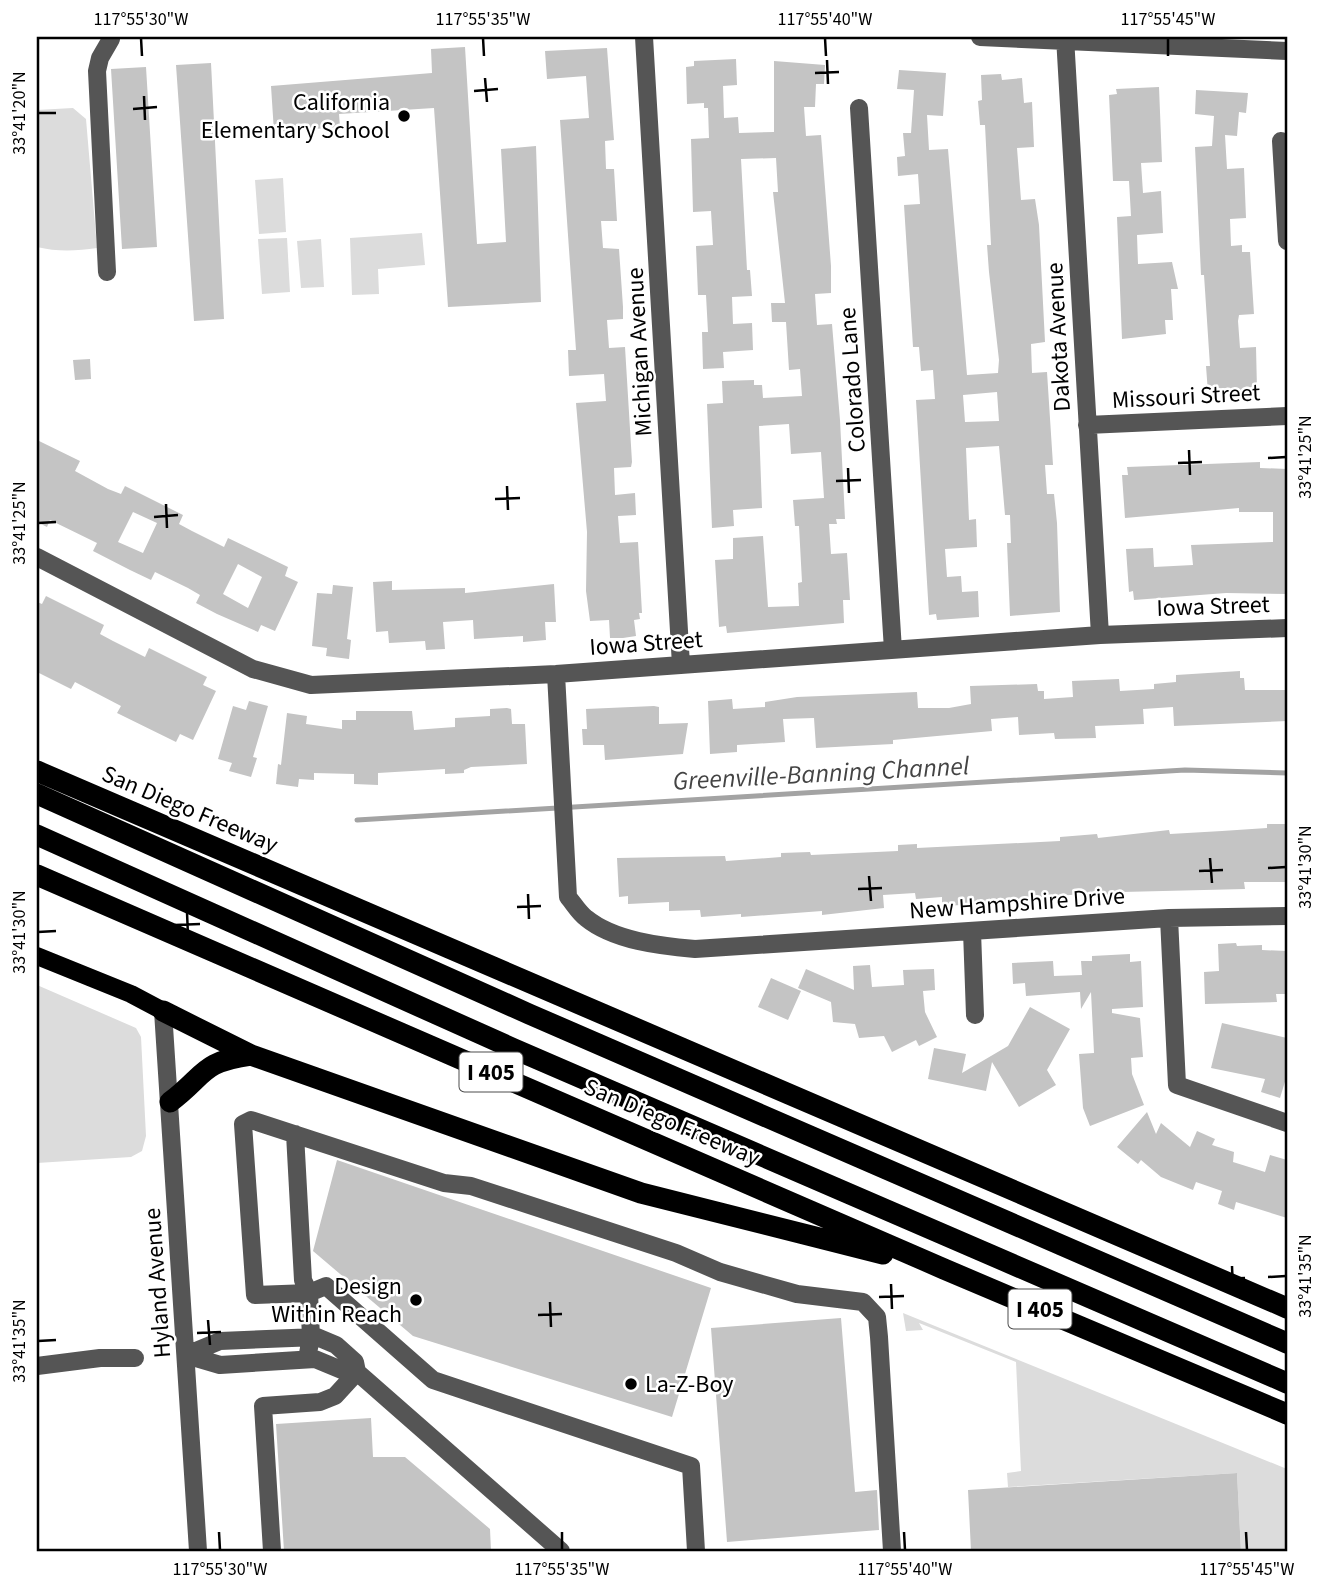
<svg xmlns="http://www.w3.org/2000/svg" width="1324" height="1588" viewBox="0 0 1324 1588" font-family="'Source Sans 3',sans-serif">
<rect width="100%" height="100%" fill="#fff"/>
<path fill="#dcdcdc" d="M73,108L86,119L97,248C77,251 57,252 37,247V110Z
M283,178L286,232L259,234L255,180Z
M422,233L425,265L378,269L379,294L352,295L350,238Z
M287,238L290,292L262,294L258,239Z
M321,239L324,287L301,288L297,241Z
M37,985L136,1028L141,1037L146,1136L142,1151L131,1157L37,1163Z
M903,1313L1287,1469V1551H1241L1237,1473L1008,1487L1007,1473L1021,1471L1016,1362L919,1323L923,1330L906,1331Z"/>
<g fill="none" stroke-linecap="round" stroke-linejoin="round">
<path stroke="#a3a3a3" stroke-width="5" d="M357,820L1185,770L1287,773"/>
</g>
<path fill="#c4c4c4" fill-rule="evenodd" d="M465,47L477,244L506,242L501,149L536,146L541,302L448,307L434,108L339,114L340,127L274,132L271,86L432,73L431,49Z
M607,48L614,140L605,141L606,169H614L617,221H601L603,248L619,249L623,307V319L607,320L609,348L625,347L632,462L631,467L614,468L615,495L635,493L636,515L618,516L620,543L638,542L642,613H639L640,619L634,620L636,636L623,638H610L609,620L590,621L586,591L587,532L576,403L606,401L604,374L569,376L568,350H576L560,120L589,118L586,76L547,79L545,51Z
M736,59L737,85L723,86L724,118L738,117L739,133L774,132V61L825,65L824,84H816L815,107H804L806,136L821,135L831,266V293L815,294L817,325L832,324L840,420L845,519H836L837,524H829L831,554L847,553L850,600H843L844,623L727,633L726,626L719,627L715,560L733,559V538L763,536L768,607L799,606L798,583L802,582L799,526H795L793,500L824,498L821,452L791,454L789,424L759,426L762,508L733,510L734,526L712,528L707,404L723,403L722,381L754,380V385H762L763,398L802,396L800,369L789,370L786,322H772L771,303H785L773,192H778L776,158L741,159L747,270H750L752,296L732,297L733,324L752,323L753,350L723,352L724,368L703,369L702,332H708L706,295H698L696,246L713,245L711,211L693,212L691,139L709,138L708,108H704V103L687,104L686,67L694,66V61Z
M211,63L224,319L194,321L176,65Z
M146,67L157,247L122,249L111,69Z
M899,70L946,73L943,116L927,115L929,150L948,149L967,375L998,373L999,360L989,272L987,245H991L985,125H980L978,101L982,100L981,75L1001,74L1002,80L1022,78L1024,103L1032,102L1034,147L1017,148L1021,200L1035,199L1039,225L1045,342L1031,344L1032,373L1047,372L1053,465H1045L1047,494H1054L1057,523L1060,612L1010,616L1007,543H1011L1010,515H1005L999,446L966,448L969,520L976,519L977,547L945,549L947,577L961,576L962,592L978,591L979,617L937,620L936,614L929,615L916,400L935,399L933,370L921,371L919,347H913L904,205L920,204L918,174L898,176L897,157L905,156L903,133H911L914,90L897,89ZM997,392L999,421L965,422L963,395Z
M1159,87L1162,162L1141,163L1143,193L1161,191L1163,233L1137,235L1138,264L1172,262L1178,289H1171L1173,320H1165L1166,334L1122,339L1117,217L1131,216L1129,181H1113L1109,95L1117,94L1116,89Z
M1196,90L1248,93L1246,113L1239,112L1237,136L1225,135L1227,169L1244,168L1246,218L1230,219L1231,246L1242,245V252H1250L1254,314L1239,315L1238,321L1240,348L1256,347L1257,390L1208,393L1206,366H1210L1204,275H1201L1195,147L1212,146L1214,116L1195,114Z
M90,359L91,379L75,380L73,360Z
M37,440L80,461L75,471L108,489L121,494L125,486L183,515L179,524L192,531L224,547L228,538L288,567L285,576L298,582L275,631L261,625L258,632L217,614L196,603L200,595L188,588L155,572L151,580L130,570L93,551L97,543L50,520L47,527L37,522ZM133,512L157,523L143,553L118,542ZM238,564L262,577L248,608L223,594Z
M1260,462V468L1287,469V594L1226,593L1134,600L1133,591L1129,592L1126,549L1153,548L1154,567L1193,565L1191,545L1273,542V512H1239V508L1125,518L1122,475H1128L1127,467Z
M392,581V590L465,588V593L554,584L556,622H545L546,640L523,642V636L474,639L473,620L443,622L445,649L426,650L425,641L389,643L388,631L376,632L373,582Z
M333,585L353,587L347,639L351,640L349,659L326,656L327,648L312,646L317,593L332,594Z
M46,596L104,625L100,634L113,641L145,657L149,648L207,677L203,685L216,691L193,740L180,734L176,742L117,713L121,706L75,682L71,689L37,672V602L42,604Z
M1240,671V678H1244L1245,690H1287V721L1174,726L1173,707L1143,709L1144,724L1095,726L1096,738L1055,739L1054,733L1019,735L1018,717L991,719L992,731L893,740V744L816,748L814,718L783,719L785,742L737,745V752L710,754L708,701L732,699L733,709L765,707V702L797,697L917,692L918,708H949L971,704L970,686L1037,684L1038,691H1044V699L1073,697L1072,681L1119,679L1120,691L1154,689V684L1176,682V675Z
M249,701L268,706L253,757L257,758L251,777L229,771L232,763L218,759L233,706L246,710Z
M654,706L659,707V724L688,723L683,754L605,760L604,745H583L582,729H587L586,709Z
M507,708L511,709L512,724H525L527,764L471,767L464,770V773L445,774V769L378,773V785L354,784V774L314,773V780L299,779L298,787L276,784L278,764L281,765L287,713L307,716L306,724L342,729V720H356V711H412L414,730L455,727V718L490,716V709Z
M1267,824H1287V882H1244L1245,889L1122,892V896L1104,897V892L1001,901L1002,903L942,906V897L916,899L915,893L883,895L884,908L822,915V911L741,917V914L701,917L700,910L669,911V902L628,904V896L619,897L617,858L725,856L726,861L781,857V853L810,852L811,855L898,851V845L917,844V848L1060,841V837L1097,834L1098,838L1169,830L1170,834L1222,831L1267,828Z
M1236,943L1237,946L1262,945V950L1287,951V994H1276L1277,1002L1205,1004L1204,972L1219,971L1218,944Z
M1130,954V962L1141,961L1143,1007L1112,1009V1013L1140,1018L1143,1057L1131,1058L1132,1074L1144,1105L1090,1126L1083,1108L1079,1054L1094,1053L1091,992L1081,1009L1080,992L1026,996L1025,983L1013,984L1012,963L1053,961L1054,976L1082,975L1081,961H1092V956Z
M870,965L872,987L904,985L903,970L934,969L935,990L923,991L925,1012L937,1037L919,1046L916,1040L892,1052L884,1036L859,1038L855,1024L833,1022L831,1002L798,988L806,969L854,990L853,966Z
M771,978L801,991L788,1020L758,1007Z
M1030,1007L1070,1029L1047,1070L1056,1085L1019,1107L992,1062L986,1091L928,1079L934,1048L966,1054L962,1073L1008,1046Z
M1222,1023L1287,1038V1075L1280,1098L1261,1092L1265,1079L1211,1068Z
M1147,1112L1156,1134L1161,1123L1190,1147L1197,1131L1215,1139L1212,1145L1234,1152L1233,1162L1265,1172L1270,1155L1287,1160V1218L1236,1202L1234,1210L1218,1204L1222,1191L1196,1182L1193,1190L1161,1177L1141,1160L1138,1164L1117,1147Z
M337,1160L711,1288L672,1417L413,1336L313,1251Z
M841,1318L855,1492L877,1490L879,1530L727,1542L711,1328Z
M371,1418L373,1457H405L490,1529L491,1551H284L276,1424Z
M1237,1473L1241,1551H971L968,1490Z"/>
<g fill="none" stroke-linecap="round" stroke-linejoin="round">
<path stroke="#555" stroke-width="18" d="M644,37L681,665
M980,37L1287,51
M1065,37L1100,635
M859,108L893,650
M1281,141L1287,241
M107,272L97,71L100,58L111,39
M1087,425L1287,416
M37,557L253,669L311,685L556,674L1100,635L1287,628
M556,674L568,897C574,904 579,913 586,918C614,941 661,946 695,949L1169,918L1287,916
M1169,918L1177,1085L1287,1123
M972,931L975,1015
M163,1011L198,1551
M295,1134L303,1280L309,1293L255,1295L243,1124L251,1120L444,1183L471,1186L676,1253L720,1272L797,1294L863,1302L877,1317L879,1337L892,1551
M186,1355L220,1365L315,1359L344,1371L357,1372L561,1551
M186,1355L220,1341L317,1337L336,1345L355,1362L357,1372
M307,1359L311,1337L309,1293L326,1286L433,1380L691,1466L696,1551
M37,1366L100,1358H135
M272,1551L263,1406L320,1402L335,1396L357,1372"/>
<path stroke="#000" stroke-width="18" d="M37,956L131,994L163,1011"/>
<path stroke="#000" stroke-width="21" d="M37,771L1287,1308
M37,794L529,1014L1287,1343
M37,835L512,1048L1287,1383
M37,875L944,1269L1287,1414
M163,1011L251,1055L641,1193L883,1254
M170,1102C206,1075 200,1062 251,1055"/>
</g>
<path fill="none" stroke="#000" stroke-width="2.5" d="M141,38L142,56M483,38L484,56M825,38L826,56M1168,38V56M827,60L828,84M815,73L839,72M485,78L487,102M474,91L498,89M144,96L145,120M133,109L157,107M38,113H56M1189,450L1190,475M1268,458L1286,457M1178,463L1202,462M848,468L849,493M836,481L861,480M507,486L508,510M495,499L520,498M166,504L167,528M154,517L178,515M38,523L56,522M1210,858L1212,883M1268,868L1286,867M1199,871L1223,870M869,876L871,901M858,889L882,888M528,894L529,919M517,907L541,906M187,912L188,936M175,925L200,924M38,932L56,931M1232,1266L1233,1291M1268,1277L1286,1276M1220,1279L1245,1278M891,1284L892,1309M879,1297L904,1296M550,1302L551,1327M538,1315L562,1314M208,1320L210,1345M197,1333L221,1332M38,1341L56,1340M219,1532L220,1550M562,1532V1550M904,1532L905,1550M1246,1532L1247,1550"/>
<g fill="#000" stroke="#fff" stroke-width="2.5">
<circle cx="404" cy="116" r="7"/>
<circle cx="416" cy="1300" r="7"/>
<circle cx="631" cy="1384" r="7"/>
</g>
<g text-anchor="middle" stroke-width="5" stroke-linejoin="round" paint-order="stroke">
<g fill="#fff" stroke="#4c4c4c" stroke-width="2">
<rect x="459.5" y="1052.5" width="63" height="39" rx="5"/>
<rect x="1008.5" y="1289.5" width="63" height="39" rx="5"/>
</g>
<g font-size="23" font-weight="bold" fill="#000">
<text x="491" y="1080">I 405</text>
<text x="1040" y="1317">I 405</text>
</g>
<g font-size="24" fill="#000" stroke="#fff" text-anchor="end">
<text x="390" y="110">California<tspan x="390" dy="28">Elementary School</tspan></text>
<text x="402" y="1294">Design<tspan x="402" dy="28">Within Reach</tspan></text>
<text x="645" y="1392" text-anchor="start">La-Z-Boy</text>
</g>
<g font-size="24" fill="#000" stroke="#fff">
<text transform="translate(1058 337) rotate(-93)" y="8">Dakota Avenue</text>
<text transform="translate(639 352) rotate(-93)" y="8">Michigan Avenue</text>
<text transform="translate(852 380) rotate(-94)" y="8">Colorado Lane</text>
<text transform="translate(1186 396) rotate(-3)" y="8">Missouri Street</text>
<text transform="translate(1213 606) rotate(-2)" y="8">Iowa Street</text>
<text transform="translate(646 643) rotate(-4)" y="8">Iowa Street</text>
<text transform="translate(190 809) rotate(23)" y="8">San Diego Freeway</text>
<text transform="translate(1017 903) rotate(-4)" y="8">New Hampshire Drive</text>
<text transform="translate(672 1122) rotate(23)" y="8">San Diego Freeway</text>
<text transform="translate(157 1283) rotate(-94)" y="8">Hyland Avenue</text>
</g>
<g font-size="26" font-style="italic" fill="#444" stroke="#fff">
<text transform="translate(821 773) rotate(-3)" y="9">Greenville-Banning Channel</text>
</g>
</g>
<rect width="1324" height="1588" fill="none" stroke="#ffffff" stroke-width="77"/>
<rect x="38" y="38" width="1248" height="1512" fill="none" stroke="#000" stroke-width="2.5"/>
<g font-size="18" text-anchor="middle" fill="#000">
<text x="141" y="25">117°55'30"W</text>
<text x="483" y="25">117°55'35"W</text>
<text x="825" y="25">117°55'40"W</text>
<text x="1168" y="25">117°55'45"W</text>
<text transform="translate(19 113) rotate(-90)" y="6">33°41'20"N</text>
<text transform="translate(1305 457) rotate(-90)" y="6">33°41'25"N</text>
<text transform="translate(19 523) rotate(-90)" y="6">33°41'25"N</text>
<text transform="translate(1305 867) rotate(-90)" y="6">33°41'30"N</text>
<text transform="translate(19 932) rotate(-90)" y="6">33°41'30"N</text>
<text transform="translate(1305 1276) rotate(-90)" y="6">33°41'35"N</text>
<text transform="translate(19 1341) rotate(-90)" y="6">33°41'35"N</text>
<text x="220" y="1575">117°55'30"W</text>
<text x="562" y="1575">117°55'35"W</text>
<text x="905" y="1575">117°55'40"W</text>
<text x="1247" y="1575">117°55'45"W</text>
</g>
</svg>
